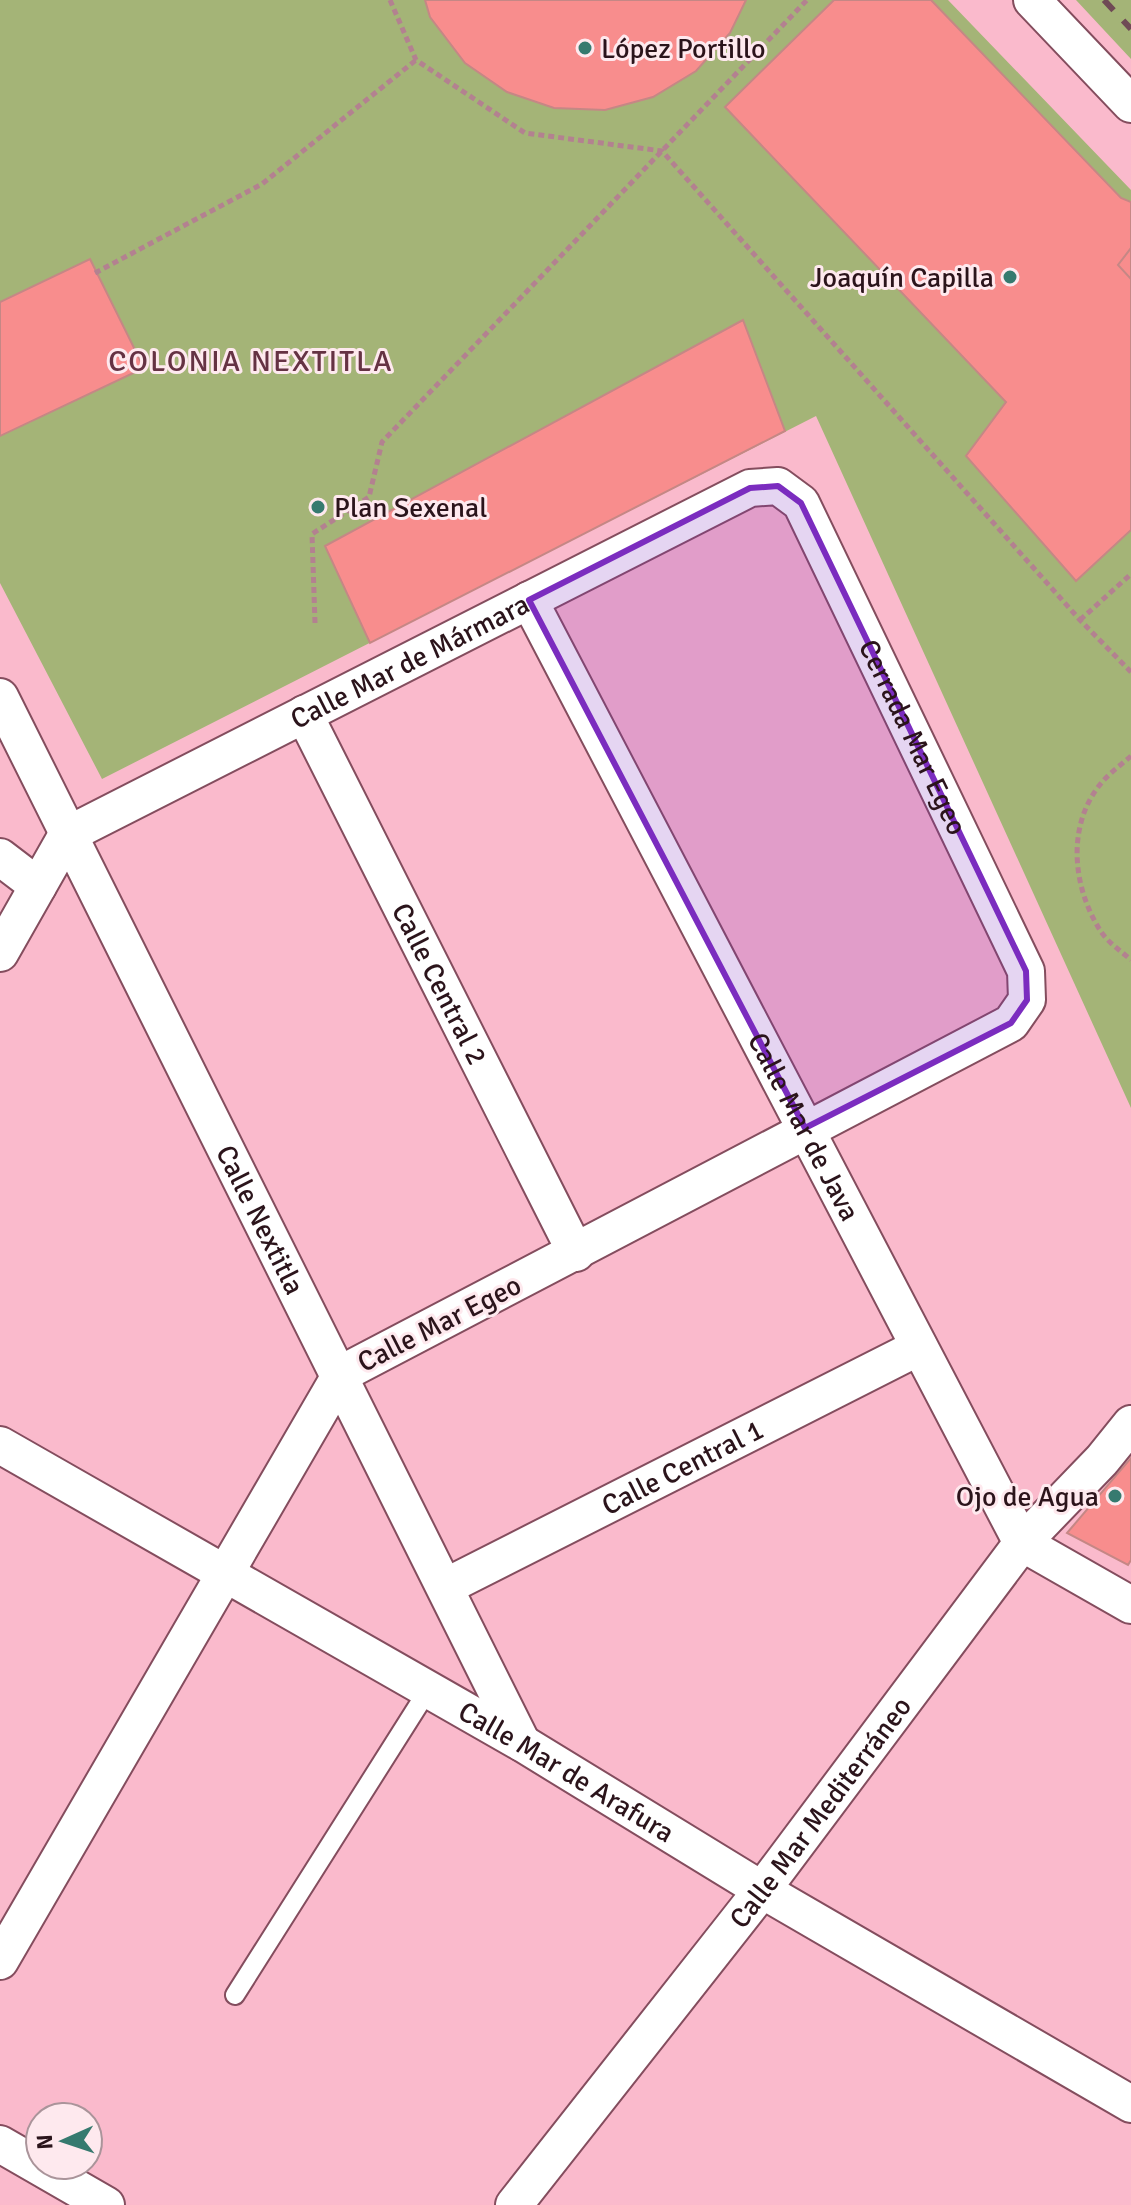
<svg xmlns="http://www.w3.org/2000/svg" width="1131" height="2205" viewBox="0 0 1131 2205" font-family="Signika,sans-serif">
<rect width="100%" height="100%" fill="#fabacc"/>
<path fill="#a4b477" d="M0,0H948L1131,190V1108L816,416L102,779L0,583Z
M1076,0H1131V59Z"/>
<path fill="#f88d8d" stroke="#c58785" stroke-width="2" d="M425,0H746L730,33L696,71L653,97L605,110L554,108L507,92L465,63L430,17Z
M834,0H931L1121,198L1131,202V530L1076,581L966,456L1006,402L725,107Z
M1131,248V279L1118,265Z
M90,259L144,368L0,436V302Z
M743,320L785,431L370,643L325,546Z
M1131,1458V1560L1128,1565L1067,1533Z"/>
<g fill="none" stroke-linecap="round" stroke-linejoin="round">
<defs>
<path id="lane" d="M235,1995L428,1690"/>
<g id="street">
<path d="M1032,0L1131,104"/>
<path id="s1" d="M529,600L1022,1543L1131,1605"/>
<path id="s2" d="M0,697L522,1743"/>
<path id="s3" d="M304,714L576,1253"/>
<path d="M0,857L38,886"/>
<path id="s4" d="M0,953L67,835L750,488L778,486L801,503L1026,971L1027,1000L1011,1023L341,1374L0,1961"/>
<path id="s5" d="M0,1445L522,1743L762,1890L1131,2104"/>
<path id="s6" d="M445,1587L919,1347"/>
<path d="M0,2144L106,2205"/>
<path id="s7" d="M514,2205L762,1890L1022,1543L1102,1460L1131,1424"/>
</g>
</defs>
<use href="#lane" stroke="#844d5e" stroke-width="22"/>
<use href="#street" stroke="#844d5e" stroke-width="40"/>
<path stroke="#b38190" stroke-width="5" stroke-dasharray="6 4" stroke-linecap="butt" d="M390,0L416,60L525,133L662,151L1080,620L1131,672
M95,273L262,184L416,60
M1080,620L1131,574
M315,623L312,534L369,497L382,442L807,0
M1131,756C1122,764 1111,772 1103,781C1066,823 1072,886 1100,930C1107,942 1121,951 1131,960"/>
<use href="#lane" stroke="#fff" stroke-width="18"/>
<use href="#street" stroke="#fff" stroke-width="36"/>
<path stroke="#6f4a55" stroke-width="6" stroke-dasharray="14 14" stroke-linecap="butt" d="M1104,0L1131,29"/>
</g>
<path fill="#7b2cbf" fill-opacity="0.2" stroke="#7b2cbf" stroke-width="6" stroke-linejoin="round" d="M778,486L801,503L1026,971L1027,1000L1011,1023L805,1128L529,600L750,488Z"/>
<g fill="#367a6f" stroke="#fee9ee" stroke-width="3">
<circle cx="585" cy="48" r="8"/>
<circle cx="1010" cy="277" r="8"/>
<circle cx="318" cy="507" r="8"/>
<circle cx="1115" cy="1496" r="8"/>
</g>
<g text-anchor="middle" stroke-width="6" stroke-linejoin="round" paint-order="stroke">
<g font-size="28" fill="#2b141b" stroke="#fee9ee" text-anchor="start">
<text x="601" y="58">López Portillo</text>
<text x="994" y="287" text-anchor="end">Joaquín Capilla</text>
<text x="334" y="517">Plan Sexenal</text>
<text x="1099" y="1506" text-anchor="end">Ojo de Agua</text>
</g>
<g font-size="28" fill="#2b141b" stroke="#fee9ee">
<text dy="10" stroke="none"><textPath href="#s4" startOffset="520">Calle Mar de Mármara</textPath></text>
<text dy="10" stroke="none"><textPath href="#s4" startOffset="1218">Cerrada Mar Egeo</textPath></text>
<text dy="10" stroke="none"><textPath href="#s3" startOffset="302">Calle Central 2</textPath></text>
<text dy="10" stroke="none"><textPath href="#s1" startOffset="594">Calle Mar de Java</textPath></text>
<text dy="10" stroke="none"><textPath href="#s2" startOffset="584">Calle Nextitla</textPath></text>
<text transform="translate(439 1323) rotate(-27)" y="10">Calle Mar Egeo</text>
<text dy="10" stroke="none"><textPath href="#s6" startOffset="266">Calle Central 1</textPath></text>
<text dy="10" stroke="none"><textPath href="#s5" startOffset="654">Calle Mar de Arafura</textPath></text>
<text dy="10" stroke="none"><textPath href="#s7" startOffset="498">Calle Mar Mediterráneo</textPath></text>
</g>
<g font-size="30" letter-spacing="2" fill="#653243" stroke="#fee9ee">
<text x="251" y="371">COLONIA NEXTITLA</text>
</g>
</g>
<g transform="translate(64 2141) rotate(267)"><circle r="38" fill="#fee9ee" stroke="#aa949a" stroke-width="2"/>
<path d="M0-6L14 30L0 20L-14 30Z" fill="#367a6f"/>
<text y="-12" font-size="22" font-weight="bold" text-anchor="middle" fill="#2b141b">N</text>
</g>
</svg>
